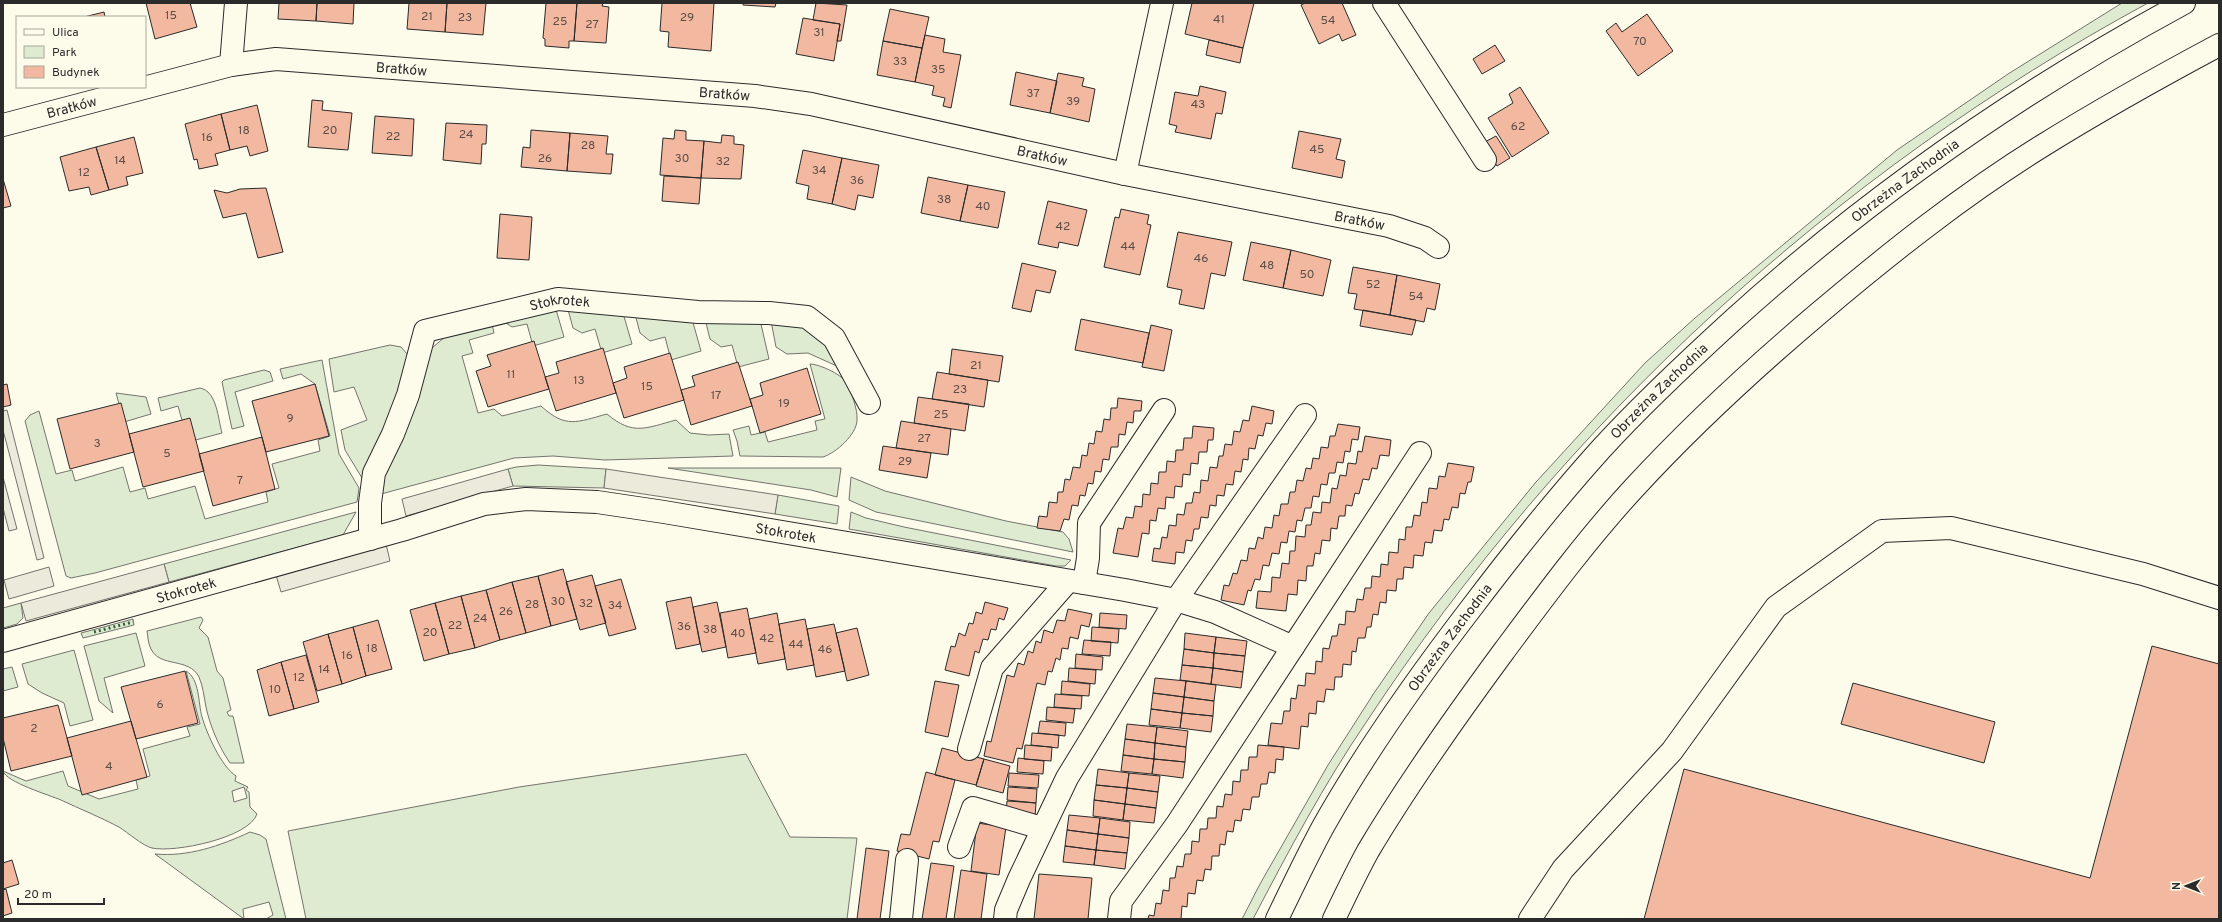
<svg xmlns="http://www.w3.org/2000/svg" width="2222" height="922" viewBox="0 0 2222 922" font-family="Overpass,sans-serif">
<rect width="100%" height="100%" fill="#fdfbea"/>
<path fill="#deebd1" stroke="#74746e" fill-rule="evenodd" d="M2122,3H2148C1834,173 1564,422 1367,721C1324,784 1288,852 1253,919H1242L1260,884L1328,765L1374,693L1429,613L1536,482L1645,363L1695,318L1897,150L2008,74Z
M555,306L564,337L533,346L527,324L512,327L506,323L505,319Z
M567,306L623,313L632,344L602,353L595,329L582,333L573,328Z
M635,314L692,319L701,351L671,360L665,337L650,341L640,333Z
M705,319L760,320L769,359L738,367L732,345L721,347L710,339Z
M771,321L807,328L827,341L839,367L808,353L787,354L776,347Z
M492,324L494,333L469,340L473,353L462,356L478,413L494,409L502,416L541,406C566,429 577,422 607,414C633,436 646,428 676,420L690,433L709,435L729,434L733,456L605,460L553,456L514,458L381,494L383,475L426,353L445,337Z
M390,345L401,347L408,355L397,400L362,478L345,450L341,430L367,420L354,387L334,392L329,359Z
M322,360L339,454L359,488L357,502L95,573L71,578L66,576L25,421L30,415L39,411L56,474L72,470L75,481L123,467L130,492L145,488L148,499L195,486L205,519L268,502L266,492L279,488L272,464L320,451L318,440L330,436L315,384L301,374L283,379L280,369Z
M810,364C819,364 841,374 846,382C851,391 858,410 857,420C857,434 836,453 823,457L740,456L737,441L733,430L749,426L751,435L765,432L768,442L817,430L815,421L825,419Z
M264,370L270,372L273,381L235,392L244,426L232,429L222,382L224,380Z
M200,388C217,391 218,419 222,433L188,442L178,406L161,411L158,398Z
M116,393L146,397L151,414L124,422Z
M538,465L606,469L604,488L513,486L508,469L516,467Z
M668,468H841L837,497L811,490Z
M851,477L885,491L1006,521L1063,532L1069,539L1073,552L876,512L849,500Z
M778,495L839,506L837,524L775,514Z
M356,512L343,535L169,582L164,564Z
M851,512L866,518L904,527L1071,560L1065,566H1056L849,529Z
M21,603L23,618L17,624L3,628V608Z
M201,617L203,620L199,628L208,637L217,671L223,678L231,710L227,712L229,716H233L244,763H230C219,747 210,726 206,707C204,697 203,686 199,677C189,657 160,668 151,649C148,644 148,636 147,631Z
M133,619L134,625L83,638L81,633Z
M136,633L145,666L104,678L113,713L99,701L84,646Z
M74,650L93,720L70,726L64,703L42,693L28,684L22,664Z
M12,667L18,687L3,691V669Z
M186,671C200,679 198,703 202,717C207,734 221,766 236,776L235,781L248,787L246,790L249,792L250,807L257,814C249,838 174,853 152,848C143,846 127,832 119,827C100,817 80,809 61,800C49,795 6,782 3,771L26,781L63,771L68,786L99,799L138,789L136,780L150,776L143,749L190,736L187,727L200,724ZM244,787L247,798L234,802L232,791Z
M746,754L790,837L857,838L847,919H306L288,831L519,787Z
M250,832L260,835L266,839L286,919H266L273,915L269,902L243,909L244,919L155,854C188,857 220,846 250,832Z"/>
<path fill="#eceadb" stroke="#74746e" d="M7,410L44,558L37,560L3,430V411Z
M508,469L513,486L406,516L402,499Z
M606,469L778,495L775,514L604,488Z
M3,477L17,529L9,531L3,508Z
M386,544L390,561L281,592L276,575Z
M164,564L169,582L26,621L21,603Z
M49,567L54,586L9,599L4,580Z"/>
<path fill="#f2b8a0" stroke="#2b2b2b" d="M146,3H190L197,27L155,39Z
M279,3H317L316,21L278,19Z
M317,3H354L353,24L316,21Z
M409,3H447L445,32L407,29Z
M447,3H486L483,35L445,32Z
M546,3H577L574,41H569V48L545,46V39L543,38Z
M577,3H603L602,6L609,7L606,43L574,41Z
M662,3H714L711,51L668,47L669,32L660,31Z
M743,3H776L775,7L743,5Z
M816,3L847,5L841,41H837L840,24L813,20Z
M1192,3H1254L1243,48L1185,34Z
M1305,3H1342L1356,35L1342,41L1339,34L1319,44L1301,5Z
M890,9L929,17L922,48L883,41Z
M104,12L105,17H84Z
M1647,14L1673,51L1638,76L1606,31L1616,23L1622,32Z
M803,18L840,24L834,61L796,54Z
M925,35L945,39L943,52L961,55L951,108L943,106L945,98L932,95L934,86L915,82Z
M1209,40L1243,48L1240,63L1206,55Z
M883,41L922,48L915,82L877,75Z
M1495,45L1505,61L1482,74L1473,59Z
M1016,72L1057,81L1050,113L1010,105Z
M1058,73L1084,78L1082,86L1095,89L1089,122L1050,113Z
M1200,86L1226,92L1222,114L1216,113L1211,139L1175,132L1177,126L1169,124L1175,92L1198,96Z
M1520,87L1549,133L1512,157L1488,118L1513,103L1509,94Z
M312,100L323,101L322,110L352,113L348,150L308,147Z
M257,105L268,151L250,156L247,146L230,150L221,114Z
M221,114L230,150L215,154L218,165L199,169L197,159L194,160L185,124Z
M375,116L414,119L412,156L372,153Z
M446,123L487,125L486,144H482L481,164L443,160Z
M531,130L570,133L567,171L521,167L523,147L530,148Z
M675,130L686,131V140L704,141L701,178L660,175L663,138L674,139Z
M1299,131L1341,139L1336,159L1345,161L1342,178L1292,168Z
M570,133L608,136L606,154H613L611,174L567,171Z
M722,135L734,136V144L744,145L741,179L701,178L704,141L721,143Z
M1496,136L1510,158L1497,166L1483,143Z
M134,137L143,173L126,177L128,185L109,190L96,147Z
M96,147L109,190L91,195L89,187L69,191L60,157Z
M803,150L842,158L832,204L807,199L809,186L796,183Z
M842,158L879,165L873,198L858,195L855,210L832,204Z
M664,176L701,178L699,204L662,201Z
M928,177L968,185L960,221L921,213Z
M3,179L11,206L3,208Z
M968,185L1005,192L998,228L960,221Z
M266,188L283,252L258,258L246,213L223,218L214,190L227,193L240,189Z
M1048,201L1087,210L1078,246L1059,242L1058,248L1038,244Z
M1121,209L1149,215L1147,224L1151,225L1140,275L1104,267L1115,217L1119,218Z
M500,214L532,217L529,260L497,258Z
M1178,232L1232,242L1225,276L1211,273L1204,309L1179,304L1182,290L1167,287Z
M1251,242L1291,250L1283,288L1243,280Z
M1291,250L1331,260L1323,296L1283,288Z
M1022,263L1056,271L1050,293L1036,290L1031,312L1012,308Z
M1353,267L1397,275L1390,315L1354,309L1357,294L1348,293Z
M1397,275L1440,284L1435,310L1427,308L1424,322L1390,315Z
M1363,310L1416,320L1412,335L1360,326Z
M1081,319L1149,333L1143,363L1075,350Z
M1151,325L1172,330L1164,371L1142,367Z
M534,341L549,389L488,407L476,371L491,366L487,355Z
M603,348L616,393L556,411L545,377L559,373L556,362Z
M952,349L1003,356L999,382L949,374Z
M670,353L684,400L624,418L613,383L627,378L624,367Z
M738,362L752,406L691,425L681,390L695,386L692,376Z
M807,368L821,414L760,433L750,399L763,395L760,383Z
M937,372L988,380L984,407L932,399Z
M7,384L11,405L3,407V385Z
M315,384L329,436L266,452L252,401Z
M918,397L969,404L965,431L914,423Z
M1118,398L1142,401L1141,411H1134L1133,423L1127,422L1125,435L1119,434L1118,447H1111L1109,460L1103,459L1101,472L1095,471L1093,484L1088,483L1085,496L1080,495L1078,506L1072,505L1069,520L1064,519L1060,531L1037,528L1039,516L1047,517L1049,502L1057,503L1058,492H1063L1065,479L1070,480L1073,467L1080,468L1082,455L1087,456L1089,443L1094,444L1096,431L1102,432L1104,419L1110,420L1111,408H1117Z
M121,403L134,452L70,469L57,419Z
M1252,406L1274,411L1272,424L1266,423L1263,436L1258,435L1255,449L1249,448L1248,460L1243,459L1241,472L1235,471L1233,485L1226,484L1224,496L1217,495L1216,506L1210,505L1208,518L1201,517L1199,529H1194L1192,541L1186,540L1184,553L1176,552L1175,564L1152,561L1154,548L1160,549L1162,537L1167,538L1169,525L1176,526L1177,514L1184,515L1186,503H1192L1194,492L1200,493L1201,480L1208,481L1210,467L1217,468L1219,456H1223L1225,444L1232,445L1234,431L1240,432L1243,420L1249,421Z
M190,418L204,471L143,487L129,434Z
M901,421L951,429L948,455L896,448Z
M1338,424L1360,427L1358,440L1352,439L1350,452L1345,451L1343,463L1337,462L1335,473H1329L1327,485L1321,484L1319,497L1313,496L1311,508H1305L1302,521L1297,520L1295,532L1289,531L1287,543L1281,542L1279,554L1272,553L1269,566L1263,565L1260,580L1255,579L1251,591L1248,590L1244,605L1221,600L1224,585L1229,586L1233,573L1237,574L1241,560L1247,561L1249,548L1255,549L1258,537L1263,539L1265,527L1272,528L1274,515L1279,516L1281,504H1288L1290,492H1295L1297,480L1303,481L1306,468L1311,469L1313,458L1319,459L1321,447L1328,448L1330,436H1335Z
M1193,426L1214,428L1213,440H1208L1207,452H1199L1198,464L1191,463L1190,475L1183,474L1182,487L1175,486L1174,498L1166,497L1165,509L1158,508L1156,521L1150,520L1149,534L1142,533L1138,557L1113,553L1118,528L1123,529L1126,517L1133,518L1135,506L1142,507L1143,494L1150,495L1151,483L1158,484L1159,472H1166L1167,461L1175,462L1176,450H1183L1184,438H1192Z
M1365,436L1391,440L1389,456L1380,455L1377,469L1372,468L1369,480L1363,479L1359,494L1355,493L1352,506L1346,505L1345,516H1339L1337,529L1331,528L1330,541L1322,540L1320,554L1315,553L1313,566H1307L1306,581L1298,580L1297,595L1288,594L1286,611L1256,608L1258,591L1271,592L1272,577L1280,578L1282,563L1289,564L1290,551H1295L1296,536L1305,537L1306,525H1311L1313,512L1321,513L1322,502L1330,503L1332,488L1337,489L1340,475L1346,476L1348,463L1356,464L1358,451L1362,452Z
M262,437L275,489L213,506L199,454Z
M883,446L931,453L927,478L879,470Z
M1448,463L1474,467L1471,482H1468L1465,494L1460,493L1458,508L1452,507L1449,520L1444,519L1442,531L1434,530L1432,543L1425,542L1423,556L1414,555L1413,568L1404,567L1403,579H1397L1396,591L1387,590L1386,603L1380,602L1378,615L1373,614L1371,627H1367L1365,638H1358L1356,652L1352,651L1351,665L1343,664L1342,677H1335L1334,690L1326,689L1324,702L1317,701L1316,714L1309,713L1308,727L1301,726L1299,749L1268,745L1271,723L1282,724L1284,711H1290L1291,698L1296,699L1298,685L1305,686L1306,673L1315,674L1316,661L1322,662L1323,648L1329,649L1332,636H1337L1339,624L1345,625L1346,611L1355,612L1357,599L1363,600L1365,588H1371L1372,576L1380,577L1381,564L1388,565L1389,552L1398,553L1399,539L1405,540L1406,527H1412L1414,515L1420,516L1422,502L1427,503L1429,488L1437,489L1439,476L1445,477Z
M563,569L577,619L551,626L538,576Z
M592,575L606,623L580,630L566,582Z
M538,576L551,626L526,633L512,582Z
M621,579L636,629L609,636L595,586Z
M512,582L526,633L500,640L486,590Z
M486,590L500,640L475,648L461,596Z
M461,596L475,648L449,654L435,603Z
M691,597L700,644L676,649L666,602Z
M717,602L726,647L702,652L693,607Z
M985,602L1008,608L1004,620L999,618L996,630L991,629L988,640L983,639L979,653L975,651L969,676L945,670L951,646L955,647L959,633L965,636L969,623L973,624L976,612L982,614Z
M435,603L449,654L424,661L410,610Z
M747,608L756,653L728,658L720,613Z
M1068,609L1092,614L1089,627L1081,625L1078,639L1070,637L1068,649L1062,648L1060,660L1056,658L1052,672L1048,671L1045,685L1037,683L1022,749L1017,748L1013,763L984,756L987,741L991,742L1007,675L1014,677L1018,663L1024,665L1028,651L1033,653L1036,641L1041,643L1044,630L1053,633L1057,620L1065,621Z
M777,613L785,659L758,664L749,619Z
M1100,613L1127,615L1126,629L1099,627Z
M805,619L814,665L787,670L779,624Z
M378,620L392,669L366,676L353,627Z
M834,624L845,671L816,677L807,629Z
M353,627L366,676L342,684L328,634Z
M1092,627L1119,629L1118,643L1091,641Z
M857,628L869,675L847,681L836,633Z
M1185,633L1216,637L1214,653L1184,649Z
M328,634L342,684L317,691L303,642Z
M1216,637L1247,641L1245,656L1214,653Z
M1084,640L1111,642L1110,656L1082,654Z
M2152,646L2219,664V919H1644L1684,769L2090,878Z
M1184,649L1214,653L1213,668L1182,665Z
M1214,653L1245,656L1243,672L1213,668Z
M1076,654L1103,657L1102,670L1075,668Z
M306,655L319,702L294,709L281,662Z
M281,662L294,709L269,716L257,670Z
M1182,665L1213,668L1211,684L1180,680Z
M1069,668L1096,670L1095,684L1068,681Z
M1213,668L1243,672L1241,688L1211,684Z
M185,671L198,723L136,739L121,687Z
M1155,678L1186,681L1184,697L1153,693Z
M935,681L959,685L948,737L925,732Z
M1062,681L1090,684L1089,696L1061,694Z
M1186,681L1216,685L1214,701L1184,697Z
M1853,683L1995,722L1984,763L1841,724Z
M1153,693L1184,697L1182,713L1151,709Z
M1055,694L1082,696L1081,709L1054,707Z
M1184,697L1214,701L1213,716L1182,713Z
M58,705L72,756L11,771L3,738V718Z
M1047,707L1075,709L1073,723L1046,720Z
M1151,709L1182,713L1180,728L1149,725Z
M1182,713L1213,716L1211,732L1180,728Z
M131,721L147,777L82,795L67,738Z
M1040,721L1066,723L1065,736L1038,733Z
M1127,724L1157,727L1155,743L1125,739Z
M1157,727L1188,731L1186,747L1155,743Z
M1032,733L1059,735L1058,748L1031,745Z
M1125,739L1155,743L1154,759L1123,755Z
M1155,743L1186,747L1185,762L1154,759Z
M1025,745L1052,747L1051,761L1024,759Z
M1258,745L1284,747L1283,760L1276,759L1275,773L1269,772L1267,784H1261L1259,797H1252L1250,810L1243,809L1241,821L1235,820L1233,832L1227,831L1225,845L1220,844L1219,856H1212L1211,870L1205,869L1203,881L1197,880L1195,894L1188,893L1187,907L1182,906L1181,919H1148L1149,915L1154,916L1156,903L1161,904L1163,890L1169,891L1170,878H1175L1177,866L1183,867L1185,854H1191L1192,841L1199,842L1200,829H1207L1208,818H1216L1217,806L1223,807L1225,794L1232,795L1233,781L1240,782L1241,770H1248L1249,757H1257Z
M942,748L984,759L976,785L935,775Z
M1123,755L1154,759L1152,774L1121,771Z
M1018,758L1044,761L1043,774L1017,772Z
M984,759L1010,766L1003,793L976,786Z
M1154,759L1185,762L1183,778L1152,774Z
M1098,769L1129,773L1127,788L1096,785Z
M926,772L955,780L939,842L933,841L929,859L897,851L901,834L910,835Z
M1009,773L1039,775L1038,788L1008,786Z
M1129,773L1160,776L1158,792L1127,788Z
M1096,785L1127,788L1125,804L1094,800Z
M1008,787L1037,789L1036,803L1007,800Z
M1127,788L1158,792L1156,808L1125,804Z
M1094,800L1125,804L1123,820L1093,816Z
M1007,801L1036,803L1035,817L1006,814Z
M1125,804L1156,808L1154,823L1123,820Z
M1069,815L1100,818L1098,834L1067,830Z
M1100,818L1130,822L1129,838L1098,834Z
M977,823L1006,827L999,875L971,871Z
M1067,830L1098,834L1096,850L1065,846Z
M1098,834L1129,838L1127,853L1096,850Z
M1065,846L1096,850L1094,865L1063,862Z
M866,848L889,851L880,919H857Z
M1096,850L1127,853L1125,869L1094,865Z
M12,860L19,884L3,889V863Z
M931,863L954,866L946,919H922Z
M961,870L987,874L981,919H954Z
M1039,874L1092,878L1088,919H1034Z
M6,889L12,913L3,916V890Z"/>
<g fill="none" stroke-linecap="round" stroke-linejoin="round">
<defs>
<g id="minor">
<path d="M1384,3L1485,160"/>
<path d="M231,65L236,3"/>
<path id="s1" d="M3,125L231,65L276,59L755,96L811,104L1125,174L1389,226L1425,238L1438,247"/>
<path d="M1125,174L1162,3"/>
<path id="s2" d="M370,539V503L374,473L393,434L408,395L425,331L558,299L698,312L769,313L807,317L834,338L869,403"/>
<path d="M1084,583L1088,558L1089,523L1164,410"/>
<path id="s3" d="M3,641L402,530L484,504L526,499L597,502L664,512L1125,590L1176,600L1215,612L1293,647"/>
<path d="M969,749L992,668L1068,581"/>
<path d="M959,847L973,808L1042,828"/>
<path d="M901,919L907,860"/>
<path d="M1005,919L1006,910L1019,879L1067,778L1176,600L1305,415"/>
<path d="M1119,919L1121,901L1177,824L1420,453"/>
<path id="s4" d="M1277,919C1292,888 1307,856 1324,825C1367,749 1419,676 1472,607C1513,553 1555,500 1601,449C1642,404 1687,362 1733,320C1870,196 2021,91 2184,3"/>
<path d="M1334,919C1345,896 1356,873 1368,851C1409,782 1456,716 1504,651C1545,596 1587,539 1634,488C1692,425 1754,368 1819,313C1890,253 1963,195 2042,146C2100,110 2159,77 2219,45"/>
<path d="M1530,919L1563,869L1672,751L1776,607L1882,531L1951,528L2143,574L2219,598"/>
</g>
</defs>
<use href="#minor" stroke="#2b2b2b" stroke-width="24"/>
<use href="#minor" stroke="#fdfbea" stroke-width="22"/>
<path stroke="#34623c" stroke-width="3" stroke-dasharray="2 3" stroke-linecap="butt" d="M94,632L133,622"/>
</g>
<g text-anchor="middle" stroke-width="3" stroke-linejoin="round" paint-order="stroke">
<g font-size="12" fill="#5d4e48">
<text x="171" y="19">15</text>
<text x="427" y="20">21</text>
<text x="465" y="21">23</text>
<text x="687" y="21">29</text>
<text x="1219" y="23">41</text>
<text x="1328" y="24">54</text>
<text x="560" y="25">25</text>
<text x="592" y="28">27</text>
<text x="819" y="36">31</text>
<text x="1640" y="45">70</text>
<text x="900" y="65">33</text>
<text x="938" y="73">35</text>
<text x="1033" y="97">37</text>
<text x="1073" y="105">39</text>
<text x="1198" y="108">43</text>
<text x="1518" y="130">62</text>
<text x="244" y="134">18</text>
<text x="330" y="134">20</text>
<text x="466" y="138">24</text>
<text x="393" y="140">22</text>
<text x="207" y="141">16</text>
<text x="588" y="149">28</text>
<text x="1317" y="153">45</text>
<text x="545" y="162">26</text>
<text x="682" y="162">30</text>
<text x="120" y="164">14</text>
<text x="723" y="165">32</text>
<text x="819" y="174">34</text>
<text x="84" y="176">12</text>
<text x="857" y="184">36</text>
<text x="944" y="203">38</text>
<text x="983" y="210">40</text>
<text x="1063" y="230">42</text>
<text x="1128" y="250">44</text>
<text x="1201" y="262">46</text>
<text x="1267" y="269">48</text>
<text x="1307" y="278">50</text>
<text x="1373" y="288">52</text>
<text x="1416" y="300">54</text>
<text x="976" y="369">21</text>
<text x="511" y="378">11</text>
<text x="579" y="384">13</text>
<text x="647" y="390">15</text>
<text x="960" y="393">23</text>
<text x="716" y="399">17</text>
<text x="784" y="407">19</text>
<text x="941" y="418">25</text>
<text x="290" y="422">9</text>
<text x="924" y="442">27</text>
<text x="97" y="447">3</text>
<text x="167" y="457">5</text>
<text x="905" y="465">29</text>
<text x="240" y="484">7</text>
<text x="558" y="605">30</text>
<text x="586" y="607">32</text>
<text x="532" y="608">28</text>
<text x="615" y="609">34</text>
<text x="506" y="615">26</text>
<text x="480" y="622">24</text>
<text x="455" y="629">22</text>
<text x="684" y="630">36</text>
<text x="710" y="633">38</text>
<text x="430" y="636">20</text>
<text x="738" y="637">40</text>
<text x="767" y="642">42</text>
<text x="796" y="648">44</text>
<text x="372" y="652">18</text>
<text x="825" y="653">46</text>
<text x="347" y="659">16</text>
<text x="324" y="673">14</text>
<text x="299" y="681">12</text>
<text x="275" y="693">10</text>
<text x="160" y="708">6</text>
<text x="34" y="732">2</text>
<text x="109" y="770">4</text>
</g>
<g font-size="14" fill="#2b2b2b" stroke="#fdfbea">
<text dy="5" stroke="none"><textPath href="#s1" startOffset="407">Bratków</textPath></text>
<text dy="5" stroke="none"><textPath href="#s1" startOffset="731">Bratków</textPath></text>
<text dy="5" stroke="none"><textPath href="#s1" startOffset="71">Bratków</textPath></text>
<text dy="5" stroke="none"><textPath href="#s1" startOffset="1055">Bratków</textPath></text>
<text dy="5" stroke="none"><textPath href="#s4" startOffset="979">Obrzeżna Zachodnia</textPath></text>
<text dy="5" stroke="none"><textPath href="#s1" startOffset="1379">Bratków</textPath></text>
<text dy="5" stroke="none"><textPath href="#s2" startOffset="356">Stokrotek</textPath></text>
<text dy="5" stroke="none"><textPath href="#s4" startOffset="655">Obrzeżna Zachodnia</textPath></text>
<text dy="5" stroke="none"><textPath href="#s3" startOffset="805">Stokrotek</textPath></text>
<text dy="5" stroke="none"><textPath href="#s3" startOffset="190">Stokrotek</textPath></text>
<text dy="5" stroke="none"><textPath href="#s4" startOffset="331">Obrzeżna Zachodnia</textPath></text>
</g>
</g>
<rect width="2222" height="922" fill="none" stroke="#2b2b2b" stroke-width="8"/>
<rect x="16" y="16" width="130" height="72" fill="#fdfbea" stroke="#a9a89e"/>
<rect x="24" y="29" width="20" height="6" fill="#fdfbea" stroke="#a9a89e"/>
<text x="52" y="36" font-size="12" fill="#2b2b2b">Ulica</text>
<rect x="24" y="46" width="20" height="12" fill="#deebd1" stroke="#a9a89e"/>
<text x="52" y="56" font-size="12" fill="#2b2b2b">Park</text>
<rect x="24" y="66" width="20" height="12" fill="#f2b8a0" stroke="#a9a89e"/>
<text x="52" y="76" font-size="12" fill="#2b2b2b">Budynek</text>
<g transform="translate(2186 886) rotate(270)" stroke="#fdfbea" stroke-width="3" paint-order="stroke">
<path d="M0-3L7 15L0 10L-7 15Z" fill="#2b2b2b"/>
<text y="-6" font-size="11" font-weight="bold" text-anchor="middle" fill="#2b2b2b">N</text>
</g>
<path d="M18 898v6h86v-6" fill="none" stroke="#2b2b2b" stroke-width="2"/>
<text x="24" y="898" font-size="12" fill="#2b2b2b" stroke="#fdfbea" stroke-width="3" paint-order="stroke">20 m</text>
</svg>
